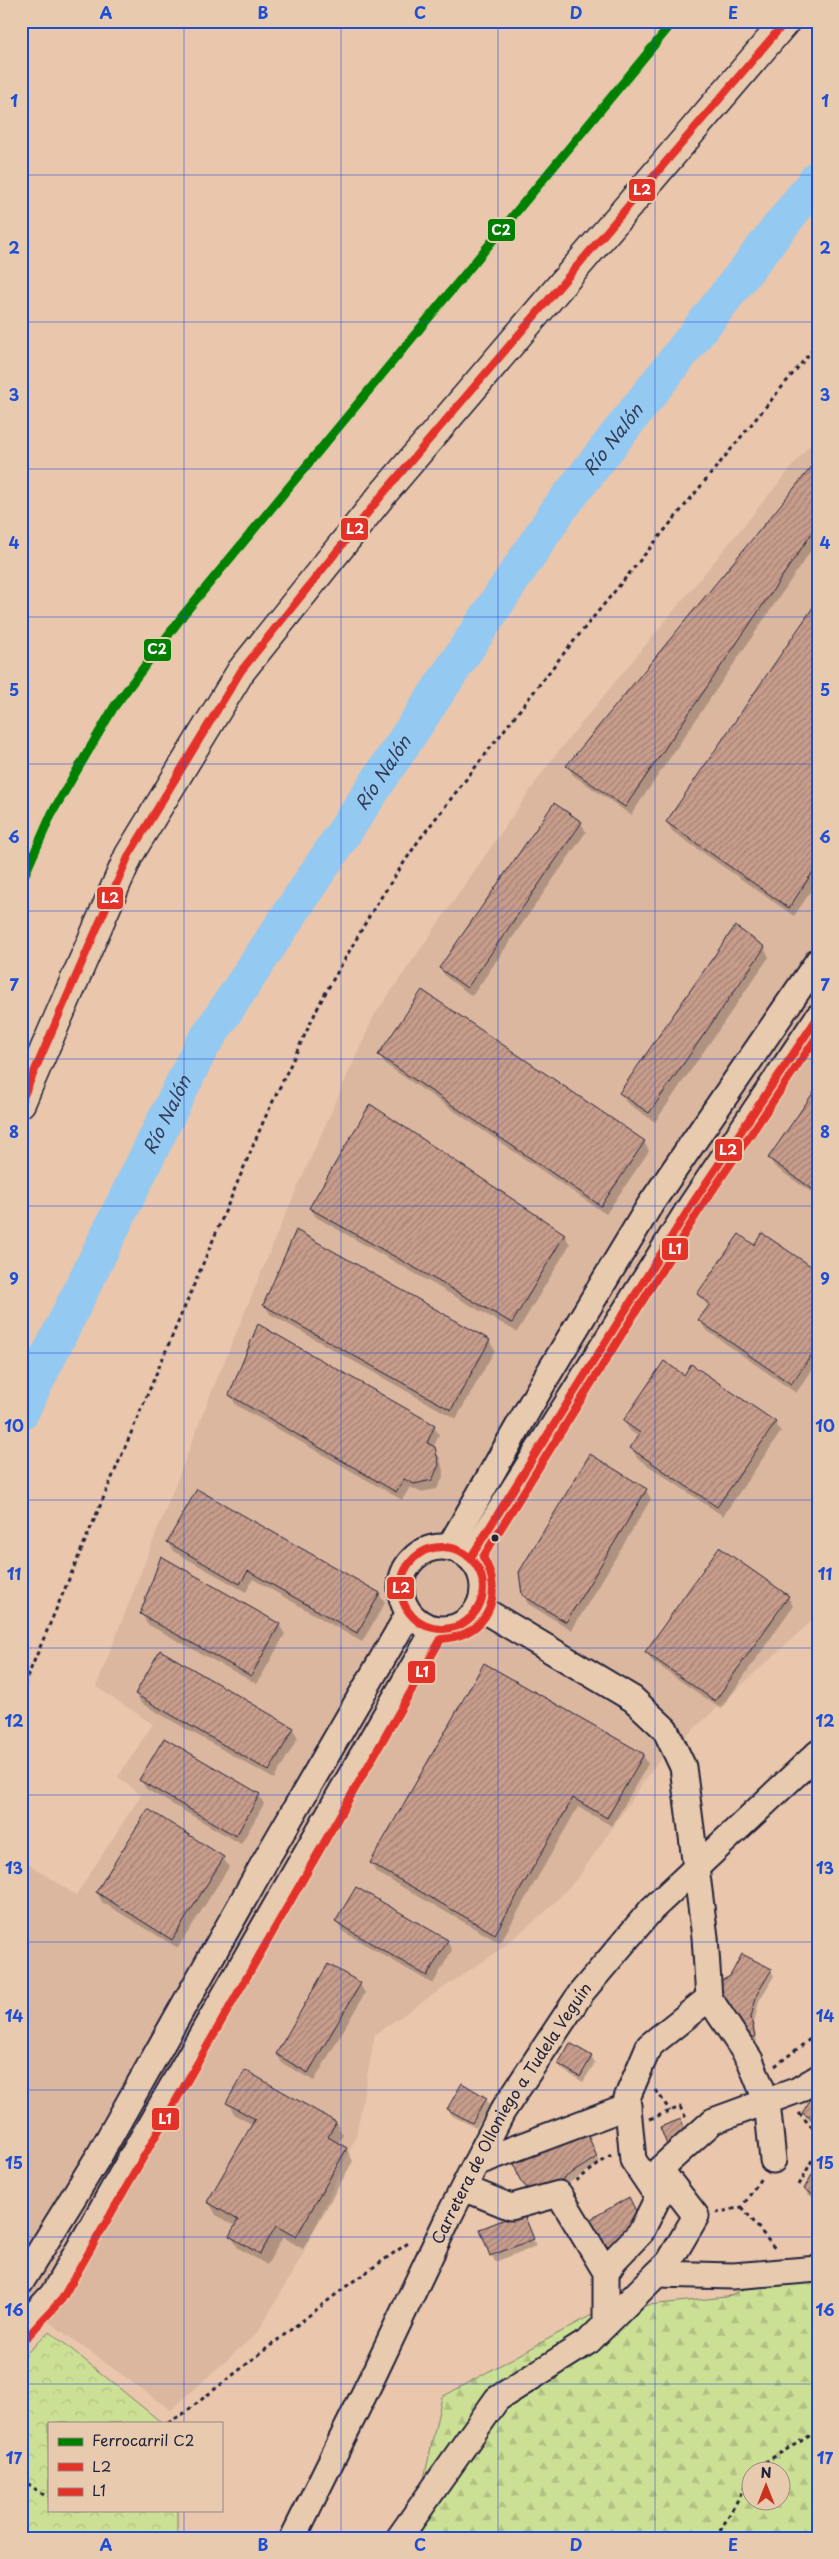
<svg xmlns="http://www.w3.org/2000/svg" width="839" height="2559" viewBox="0 0 839 2559" font-family="'Playpen Sans',sans-serif">
<defs>
<pattern id="forest-firs" width="22" height="20" patternUnits="userSpaceOnUse" patternTransform="scale(1.25)"><rect width="22" height="20" fill="#cce095"/><path d="M5 1l3.5 6h-7zM16 11l3.5 6h-7z" fill="#afc081"/></pattern>
<pattern id="park-crowns" width="20" height="18" patternUnits="userSpaceOnUse" patternTransform="scale(1.25)"><rect width="20" height="18" fill="#cce095"/><path d="M2 6a3 3 0 1 1 6 0M12 15a3 3 0 1 1 6 0" fill="none" stroke="#afc081"/></pattern>
<pattern id="building-hatch" width="6" height="6" patternUnits="userSpaceOnUse" patternTransform="scale(1.25)"><rect width="6" height="6" fill="#c89d8c"/><path d="M-1 1l2-2M0 6l6-6M5 7l2-2" fill="none" stroke="#a28074"/></pattern>
</defs>
<rect width="100%" height="100%" fill="#e9c6ac"/>
<filter id="ink" filterUnits="userSpaceOnUse"><feTurbulence type="fractalNoise" baseFrequency=".02" numOctaves="2"/><feDisplacementMap in="SourceGraphic" scale="10" xChannelSelector="R" yChannelSelector="G"/><feConvolveMatrix kernelMatrix="1 2 1 2 8 2 1 2 1" color-interpolation-filters="sRGB"/></filter>
<g filter="url(#ink)">
<path fill="#dbb7a0" d="M818,435V1615L657,1763L577,1879L544,1913L498,1951L375,2034L356,2136L302,2256L258,2332L171,2410L21,2302V1859L76,1895L141,1795L118,1777L153,1724L96,1687L210,1396L283,1220L374,1016L552,759Z"/>
<path fill="url(#forest-firs)" stroke="#778168" fill-rule="evenodd" d="M818,2256V2538H411L442,2397L601,2310L726,2297ZM752,2472H782V2502H752Z"/>
<path fill="url(#park-crowns)" stroke="#778168" d="M49,2331L162,2423H49V2510H177V2538H21V2359Z"/>
<path fill="#0003" d="M818,461V540L631,815L573,775L568,766Z
M818,602V881L794,916L672,831L667,822Z
M581,823L586,832L472,996L446,977L440,968Z
M764,948L769,957L655,1122L626,1102L621,1093Z
M423,992L644,1142L649,1151L606,1214L385,1064L380,1055Z
M818,1088V1197L775,1167L769,1158Z
M310,1208L564,1235L570,1244L517,1332L316,1217Z
M297,1232L489,1341L495,1350L456,1419L270,1314L265,1305Z
M754,1246L818,1273V1362L796,1393L705,1329L700,1320L709,1307L698,1295Z
M684,1376L775,1423L781,1432L723,1516L637,1458L632,1448L639,1437L630,1431L624,1421Z
M230,1395L434,1426L439,1435L433,1448L440,1458L444,1475L437,1489L420,1492L410,1487L402,1500L236,1405Z
M646,1490L651,1499L572,1630L528,1604L523,1594Z
M168,1542L379,1594L385,1603L362,1642L253,1579L246,1592L173,1551Z
M788,1597L793,1606L721,1709L652,1661L647,1652Z
M142,1614L279,1625L285,1634L257,1684L147,1624Z
M136,1694L293,1729L298,1738L274,1779L141,1703Z
M643,1755L648,1764L612,1826L578,1807L500,1943L376,1872L371,1863Z
M141,1780L259,1795L264,1804L241,1844L146,1789Z
M223,1858L229,1867L178,1948L102,1902L97,1892Z
M336,1922L447,1941L452,1950L433,1984L342,1931Z
M771,1970L774,1976L759,2001L754,2023L757,2043L750,2045L731,1977Z
M360,1984L365,1993L314,2081L282,2063L277,2054Z
M591,2057L595,2063L583,2082L563,2070L559,2064Z
M246,2072L336,2123L343,2135L338,2144L346,2148L353,2161L303,2249L283,2237L267,2265L238,2248L231,2236L236,2226L216,2215L209,2202L253,2125L235,2115L228,2103Z
M818,2090V2125L807,2118L804,2113Z
M486,2099L490,2105L476,2128L451,2115L448,2109Z
M590,2142L600,2163L561,2188L536,2198L525,2188L521,2181Z
M818,2167V2200L809,2195L805,2189Z
M526,2220L536,2246L495,2262L481,2230Z"/>
<g fill="none" stroke-linecap="round" stroke-linejoin="round">
<path stroke="#94c9f2" stroke-width="36" id="s1" d="M21,1412L200,1049L557,512L818,178"/>
</g>
<path fill="url(#building-hatch)" stroke="#22223b" d="M818,459V524L625,807L566,766Z
M818,600V864L789,908L666,822Z
M554,803L582,822L467,988L439,968Z
M735,926L765,947L649,1113L619,1093Z
M422,990L645,1141L601,1206L378,1055Z
M818,1086V1193L768,1158Z
M370,1104L565,1234L512,1323L309,1208Z
M296,1230L490,1340L451,1410L263,1305Z
M762,1233L818,1271V1346L791,1384L698,1320L710,1304L697,1294L739,1234L754,1245Z
M258,1324L435,1425L427,1443L435,1447L439,1465L432,1480L414,1484L404,1479L396,1492L229,1395Z
M664,1361L684,1375L691,1364L776,1422L717,1507L630,1448L640,1433L623,1421Z
M590,1454L647,1489L566,1622L522,1595L519,1572Z
M197,1489L380,1593L357,1633L248,1571L240,1584L167,1542Z
M719,1547L789,1596L715,1701L645,1652Z
M161,1556L280,1624L251,1676L140,1614Z
M160,1650L294,1728L269,1771L135,1694Z
M484,1663L644,1754L607,1818L573,1798L495,1934L370,1863Z
M164,1738L260,1794L236,1836L139,1780Z
M148,1809L224,1857L172,1940L96,1892Z
M356,1887L448,1940L427,1976L335,1922Z
M742,1954L772,1969L757,1994L751,2017L755,2037L745,2039L732,2017L729,2006L714,1985L730,1976Z
M328,1964L361,1983L308,2073L276,2054Z
M570,2043L592,2056L580,2077L558,2064Z
M245,2070L336,2122L328,2137L347,2148L296,2237L276,2226L260,2254L229,2236L238,2220L207,2202L255,2119L226,2103Z
M462,2083L487,2098L472,2123L447,2109Z
M818,2088V2122L802,2113Z
M681,2119L687,2137L667,2145L660,2127Z
M588,2135L597,2157L558,2182L532,2192L520,2181L514,2163Z
M818,2164V2197L804,2189Z
M629,2197L643,2225L602,2258L582,2224Z
M523,2212L534,2239L490,2256L480,2229Z"/>
<g fill="none" stroke-linecap="round" stroke-linejoin="round">
<defs>
<g id="minor">
<circle cx="442" cy="1588" r="41"/>
<path d="M449,1548L547,1376L650,1205L818,961"/>
<path d="M471,1557L692,1204L818,1017"/>
<path d="M480,1608L633,1699L665,1729L683,1767L705,1937L709,1998L750,2060L758,2080L767,2102L773,2160"/>
<path d="M476,2163L628,2106"/>
<path d="M464,2188L511,2207L559,2194L606,2272V2324"/>
<path d="M658,2197L633,2160L627,2098L649,2046L709,1998"/>
<path d="M606,2272L615,2259L641,2232L665,2183"/>
<path d="M657,2274L733,2276L818,2269"/>
<path d="M21,2282L100,2154L268,1856L409,1613"/>
<path d="M21,2329L53,2294L435,1629"/>
<path id="s2" d="M293,2538L373,2376L449,2216L502,2112L581,1993L652,1909L818,1753"/>
<path d="M399,2538L497,2399L589,2341L669,2262L696,2216L660,2169L713,2121L798,2090L818,2078"/>
</g>
<path id="major" d="M21,1103L129,855L241,671L382,495L786,21"/>
</defs>
<use href="#minor" stroke="#22223b" stroke-width="29"/>
<use href="#major" stroke="#22223b" stroke-width="31"/>
<path stroke="#22223b" stroke-width="3" stroke-dasharray="4 4" stroke-linecap="butt" d="M21,1692L264,1120L322,999L374,908L419,840L560,658L818,343
M775,2066L818,2033
M656,2090L670,2111
M799,2113L818,2134
M650,2119L680,2107L686,2118
M576,2181L611,2155
M799,2185L818,2149
M742,2207L776,2250
M716,2213L742,2207L761,2178
M168,2423L183,2414L348,2285L411,2241
M753,2472L755,2468L818,2431
M21,2479L44,2495L49,2496
M716,2538L752,2475"/>
<use href="#minor" stroke="#e8caaf" stroke-width="25"/>
<use href="#major" stroke="#e8caaf" stroke-width="28"/>
<defs>
<path id="bus-1" d="M21,1102L129,855L241,671L382,495L786,21
M401 1588a41 41 0 1 1 82 0a41 41 0 1 1-82 0Z
M471,1557L692,1204L818,1017"/>
<path id="bus-2" d="M28,2336L62,2299L441,1639C487,1637 506,1595 483,1557L700,1209L818,1035"/>
</defs>
<use href="#bus-1" stroke="#e8caaf" stroke-width="11"/>
<use href="#bus-2" stroke="#e8caaf" stroke-width="11"/>
<use href="#bus-1" stroke="#e43229" stroke-width="8"/>
<use href="#bus-2" stroke="#e43229" stroke-width="8"/>
<defs>
<path id="rail-1" d="M21,883L52,813L114,707L184,614L674,21"/>
</defs>
<use href="#rail-1" stroke="#e8caaf" stroke-width="12"/>
<use href="#rail-1" stroke="#008000" stroke-width="9"/>
</g>
</g>
<path fill="none" stroke="#1d4ed8" stroke-width="1" stroke-opacity="0.55" d="M184,21V2423M341,21V2538M498,21V2538M655,21V2538M21,175H818M21,322H818M21,469H818M21,617H818M21,764H818M21,911H818M21,1059H818M21,1206H818M21,1353H818M21,1500H818M21,1648H818M21,1795H818M21,1942H818M21,2090H818M21,2237H818M21,2384H818M184,2510V2538"/>
<circle fill="#22223b" stroke="#e8caaf" stroke-width="2" cx="495" cy="1538" r="4.5"/>
<g text-anchor="middle" stroke-width="4" stroke-linejoin="round" paint-order="stroke">
<g font-size="16" fill="#22223b" stroke="#e8caaf">
<text dy="6" stroke="none"><textPath href="#s2" startOffset="478">Carretera de Olloniego a Tudela Veguín</textPath></text>
</g>
<g font-size="18" font-style="italic" fill="#333b56" stroke="#e8caaf">
<text dy="6" stroke="none"><textPath href="#s1" startOffset="1141">Río Nalón</textPath></text>
<text dy="6" stroke="none"><textPath href="#s1" startOffset="736">Río Nalón</textPath></text>
<text dy="6" stroke="none"><textPath href="#s1" startOffset="331">Río Nalón</textPath></text>
</g>
</g>
<g stroke="#e8caaf" stroke-width="2">
<rect x="628" y="178" width="28" height="24" rx="5" fill="#e43229"/>
<rect x="487" y="218" width="29" height="24" rx="5" fill="#008000"/>
<rect x="340" y="517" width="29" height="24" rx="5" fill="#e43229"/>
<rect x="143" y="638" width="29" height="24" rx="5" fill="#008000"/>
<rect x="96" y="886" width="28" height="24" rx="5" fill="#e43229"/>
<rect x="714" y="1138" width="29" height="24" rx="5" fill="#e43229"/>
<rect x="661" y="1237" width="28" height="24" rx="5" fill="#e43229"/>
<rect x="386" y="1576" width="29" height="24" rx="5" fill="#e43229"/>
<rect x="407" y="1660" width="29" height="24" rx="5" fill="#e43229"/>
<rect x="151" y="2107" width="29" height="24" rx="5" fill="#e43229"/>
</g>
<g font-size="14" text-anchor="middle" font-weight="bold" fill="#fff">
<text x="642" y="195">L2</text>
<text x="501" y="235">C2</text>
<text x="355" y="534">L2</text>
<text x="157" y="654">C2</text>
<text x="110" y="903">L2</text>
<text x="728" y="1155">L2</text>
<text x="675" y="1254">L1</text>
<text x="401" y="1593">L2</text>
<text x="422" y="1677">L1</text>
<text x="165" y="2124">L1</text>
</g>
<rect width="839" height="2559" fill="none" stroke="#e8caaf" stroke-width="55"/>
<rect x="48" y="2422" width="175" height="90" fill="#e8caaf" stroke="#998781"/>
<rect x="58" y="2438" width="25" height="8" fill="#008000" stroke="#998781"/>
<text x="92" y="2446" font-size="15" fill="#22223b">Ferrocarril C2</text>
<rect x="58" y="2463" width="25" height="8" fill="#e43229" stroke="#998781"/>
<text x="92" y="2472" font-size="15" fill="#22223b">L2</text>
<rect x="58" y="2488" width="25" height="8" fill="#e43229" stroke="#998781"/>
<text x="92" y="2496" font-size="15" fill="#22223b">L1</text>
<g transform="translate(766 2486)"><circle r="24" fill="#e8caaf" stroke="#998781"/>
<path d="M0-4L9 19L0 12L-9 19Z" fill="#c8321e"/>
<text y="-8" font-size="14" font-weight="bold" text-anchor="middle" fill="#22223b">N</text>
</g>
<rect x="28" y="28" width="784" height="2504" fill="none" stroke="#1d4ed8" stroke-width="2"/>
<g font-size="16" text-anchor="middle" font-weight="bold" fill="#1d4ed8">
<text x="106" y="19">A</text>
<text x="263" y="19">B</text>
<text x="420" y="19">C</text>
<text x="576" y="19">D</text>
<text x="733" y="19">E</text>
<text x="14" y="107">1</text>
<text x="825" y="107">1</text>
<text x="14" y="254">2</text>
<text x="825" y="254">2</text>
<text x="14" y="401">3</text>
<text x="825" y="401">3</text>
<text x="14" y="549">4</text>
<text x="825" y="549">4</text>
<text x="14" y="696">5</text>
<text x="825" y="696">5</text>
<text x="14" y="843">6</text>
<text x="825" y="843">6</text>
<text x="14" y="991">7</text>
<text x="825" y="991">7</text>
<text x="14" y="1138">8</text>
<text x="825" y="1138">8</text>
<text x="14" y="1285">9</text>
<text x="825" y="1285">9</text>
<text x="14" y="1432">10</text>
<text x="825" y="1432">10</text>
<text x="14" y="1580">11</text>
<text x="825" y="1580">11</text>
<text x="14" y="1727">12</text>
<text x="825" y="1727">12</text>
<text x="14" y="1874">13</text>
<text x="825" y="1874">13</text>
<text x="14" y="2022">14</text>
<text x="825" y="2022">14</text>
<text x="14" y="2169">15</text>
<text x="825" y="2169">15</text>
<text x="14" y="2316">16</text>
<text x="825" y="2316">16</text>
<text x="14" y="2464">17</text>
<text x="825" y="2464">17</text>
<text x="106" y="2551">A</text>
<text x="263" y="2551">B</text>
<text x="420" y="2551">C</text>
<text x="576" y="2551">D</text>
<text x="733" y="2551">E</text>
</g>
</svg>
